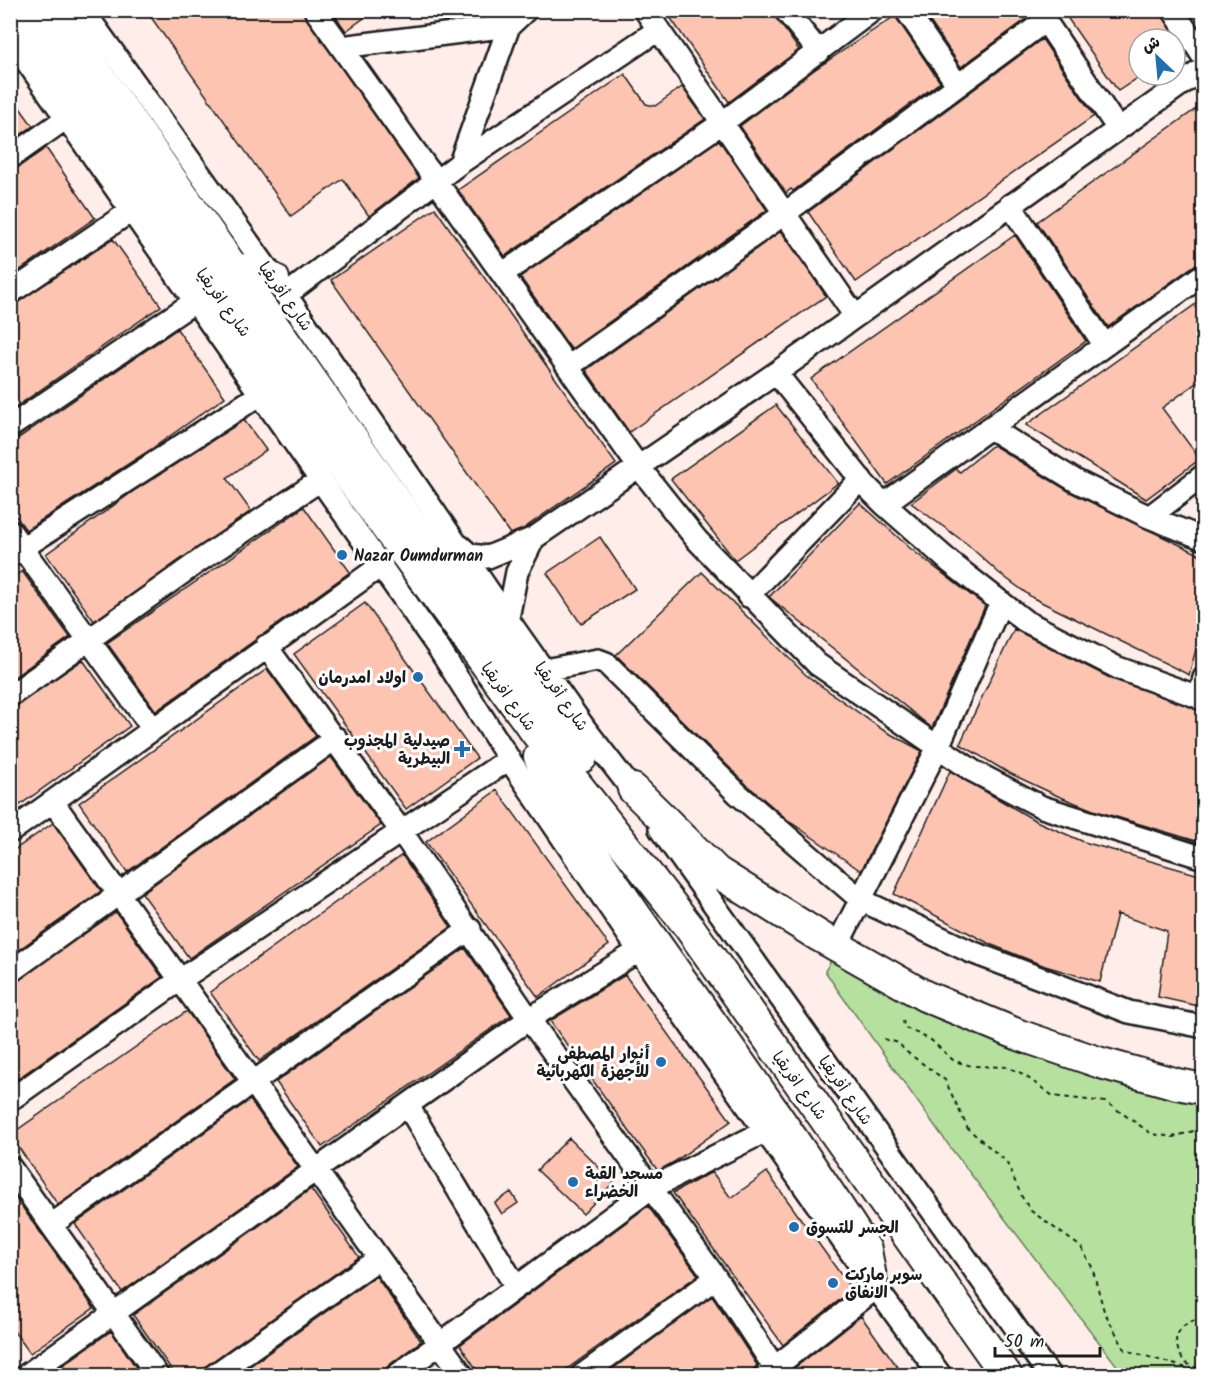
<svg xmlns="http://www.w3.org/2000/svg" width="1214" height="1386" viewBox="0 0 1214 1386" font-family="Kalam,'Playpen Sans Arabic',sans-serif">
<rect width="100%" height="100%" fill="#feede8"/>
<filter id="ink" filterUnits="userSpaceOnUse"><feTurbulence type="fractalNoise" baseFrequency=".0167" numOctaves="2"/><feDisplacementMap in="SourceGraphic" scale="12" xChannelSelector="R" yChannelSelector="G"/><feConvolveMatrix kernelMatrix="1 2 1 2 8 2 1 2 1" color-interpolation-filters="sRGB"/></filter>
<g filter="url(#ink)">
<path fill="#b5e09e" stroke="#687e5d" stroke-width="1.5" d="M832,959L865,979L1019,1052L1203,1105V1375H1124L950,1147L837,989L825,971Z"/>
<path fill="#fcc4b1" stroke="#1c1c1c" stroke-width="1.5" d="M146,10H301L419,178L369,216L343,179L291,216Z
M331,10H375L346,31Z
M665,10H771L799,50L729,102Z
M922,10H1024L1028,18L961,67Z
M1062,10H1160L1182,47L1175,52V39H1139V77L1118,91Z
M895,16L940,82L793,191L791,189L786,193L740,126L814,70Z
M1042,39L1094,116L856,282L808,212Z
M625,74L646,104L655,106L682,87L705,119L505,256L458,190Z
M10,94L33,126L10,142Z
M1203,104V259L1108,327L1037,222Z
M719,140L767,210L571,349L520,277Z
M46,148L95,218L10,277V173Z
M435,208L616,464L523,529L510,534L331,280Z
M781,231L826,296L629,432L586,370Z
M1015,235L1086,341L887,484L811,379Z
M113,239L161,306L10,411V307Z
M1203,299V378L1162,408L1200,459L1146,499L1026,425Z
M177,329L225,397L150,450L26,530L10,508V444Z
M776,405L838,483L735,560L671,479Z
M244,420L266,450L227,478L251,511L94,621L46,554L135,490Z
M993,445L1070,492L1203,556V624L1189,675L1033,598L999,573L967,544L911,503L956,469L960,472Z
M860,503L911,549L985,606L932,728L769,597Z
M304,507L350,572L156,711L107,643Z
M600,537L635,589L581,624L547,573Z
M22,571L70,637L10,680V580Z
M702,572L806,675L883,730L922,751L861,871L789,821L747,785L616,655Z
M365,603L477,758L406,809L294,654Z
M1014,629L1112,679L1203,711V843L1093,810L1058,796L1007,772L960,744Z
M83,660L130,726L10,812V709Z
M267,669L316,736L127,872L79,803Z
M331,757L381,825L189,958L142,893Z
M950,771L1036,821L1084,842L1203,876V1007L1158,997L1167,931L1117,914L1100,982L1045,966L992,945L894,894Z
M497,790L609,945L538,997L426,842Z
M53,823L101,891L10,956V853Z
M402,855L451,927L259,1061L210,992Z
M116,912L162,977L10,1084V985Z
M465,948L511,1015L322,1147L276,1082Z
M625,975L731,1121L674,1162L658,1171L550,1021Z
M187,1011L235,1079L58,1205L10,1135Z
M250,1100L298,1167L122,1292L75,1224Z
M569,1138L614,1182L583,1214L537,1170Z
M712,1172L731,1198L767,1172L852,1290L783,1345L673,1193Z
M311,1189L359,1257L206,1366L201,1376H176L133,1315Z
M10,1190L94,1308L30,1353L10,1326Z
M511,1192L518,1203L502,1214L495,1203Z
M648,1206L698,1275L557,1376H481L460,1345Z
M376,1276L421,1341L388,1366L384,1376H236Z
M712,1296L757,1365L755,1368L744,1376H603Z
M861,1316L904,1376H796L792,1370Z
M111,1331L142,1376H48Z"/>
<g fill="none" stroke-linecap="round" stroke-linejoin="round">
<defs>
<path id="minor" d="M83,10L286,295L516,631L586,730L641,801
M315,10L638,466L697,540L817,664L973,771L1042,807L1204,858
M645,10L855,316
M785,10L819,52
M906,10L957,84
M1038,10L1118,129
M1173,10L1204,58
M10,38L439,649L509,759L671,998L876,1288L941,1376
M341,47L509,26
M10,158L65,119
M460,163L509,26L526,10
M1010,205L1104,344
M502,274L722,123L873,10
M10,293L131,211
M286,295L460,163L658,30
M568,367L784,214L1045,21
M776,373L866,486L884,504L951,563L1025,621L1118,668L1204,699
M10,427L194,302
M990,428L1076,481L1149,517L1204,539
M884,504L1204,274
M1149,517L1204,475
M10,531L153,729
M460,546L470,555L488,557L534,538L776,373L1204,68
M10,556L261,394
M748,596L861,479
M508,618L517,572L534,538
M266,646L401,831L529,1019L716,1278L780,1376
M544,670L598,660L606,663L738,794L861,900L969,951L1129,1012L1204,1027
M10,696L202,559L319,481
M1199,698L1204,678
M53,802L463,1376
M660,829L1050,1376
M10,832L382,565
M837,946L938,747L1001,602
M10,972L336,738
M10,1100L180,980L509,759
M408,1106L516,1287
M10,1167L158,1376
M51,1225L470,929
M765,1375L876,1288
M25,1376L529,1019L640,950
M213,1376L378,1259
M396,1376L651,1188L766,1131
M581,1376L716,1278"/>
<path id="highway" d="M18,10L301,411L537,734L689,927L1007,1376
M53,10L492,638L582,757
M233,267L274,279
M539,757C574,832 628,904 675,971C738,1060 801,1149 860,1240L866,1250L872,1283
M633,789L717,872L819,936L925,996L1019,1035L1101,1063L1177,1084L1204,1089"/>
</defs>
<use href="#minor" stroke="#1c1c1c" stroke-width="26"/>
<use href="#highway" stroke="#1c1c1c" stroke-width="34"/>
<path stroke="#1c1c1c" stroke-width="2" stroke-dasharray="4.5 4.5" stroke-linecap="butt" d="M903,1020L904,1027L931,1040L954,1061L972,1066L1007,1067L1021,1073L1053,1096L1106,1102L1152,1134L1173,1137L1204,1128
M884,1039L899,1043L904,1050L945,1080L968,1129L1006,1161L1022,1197L1031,1211L1081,1247L1092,1267L1104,1311L1125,1350L1204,1373
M1204,1178L1200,1193L1204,1200
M1204,1320C1190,1319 1180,1326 1176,1338C1177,1355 1185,1369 1204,1368"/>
<use href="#minor" stroke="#fff" stroke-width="21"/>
<use href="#highway" stroke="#fff" stroke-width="30"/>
</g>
</g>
<g fill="#1f6fb2" stroke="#fff" stroke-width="2">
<circle cx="342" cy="555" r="6"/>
<circle cx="418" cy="677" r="6"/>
<path d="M459 740h6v6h6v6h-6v6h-6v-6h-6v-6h6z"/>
<circle cx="661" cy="1062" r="6"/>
<circle cx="573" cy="1182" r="6"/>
<circle cx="794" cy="1227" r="6"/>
<circle cx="833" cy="1283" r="6"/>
</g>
<g text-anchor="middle" stroke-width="6" stroke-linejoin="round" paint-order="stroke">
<g font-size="16" fill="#1c1c1c" stroke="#fff">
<text transform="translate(286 296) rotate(55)" y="6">شارع أفريقيا</text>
<text transform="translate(224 302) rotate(54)" y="6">شارع افريقيا</text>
<text transform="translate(509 696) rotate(54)" y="6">شارع افريقيا</text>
<text transform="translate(562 696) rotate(55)" y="6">شارع أفريقيا</text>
<text transform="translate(800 1085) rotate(54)" y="6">شارع افريقيا</text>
<text transform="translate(846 1090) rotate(55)" y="6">شارع أفريقيا</text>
</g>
<g font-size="16" font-weight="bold" fill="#1c1c1c" stroke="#fff" text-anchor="start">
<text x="354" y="561">Nazar Oumdurman</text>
<text x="406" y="683" text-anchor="end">اولاد امدرمان</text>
<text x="450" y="746" text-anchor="end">صيدلية المجذوب<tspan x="450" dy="18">البيطرية</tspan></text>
<text x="649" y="1059" text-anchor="end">أنوار المصطفى<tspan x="649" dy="18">للأجهزة الكهربائية</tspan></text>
<text x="585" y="1179">مسجد القبة<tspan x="585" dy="18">الخضراء</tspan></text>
<text x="806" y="1233">الجسر للتسوق</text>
<text x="845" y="1280">سوبر ماركت<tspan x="845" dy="18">الانفاق</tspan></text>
</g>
</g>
<rect width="1214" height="1386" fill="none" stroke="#fff" stroke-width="36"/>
<rect x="18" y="18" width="1178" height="1350" fill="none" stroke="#1c1c1c" stroke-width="2" filter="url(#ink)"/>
<g transform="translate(1157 57) rotate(334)"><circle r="28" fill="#ffffff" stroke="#a4a4a4" stroke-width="1.5"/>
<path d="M0-4.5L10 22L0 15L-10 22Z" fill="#1f6fb2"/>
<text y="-9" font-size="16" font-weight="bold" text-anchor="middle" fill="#1c1c1c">ش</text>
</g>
<path d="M995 1347v9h105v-9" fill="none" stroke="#1c1c1c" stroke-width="3"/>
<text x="1004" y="1347" font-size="18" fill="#1c1c1c" stroke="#ffffff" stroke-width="4.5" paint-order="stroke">50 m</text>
</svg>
